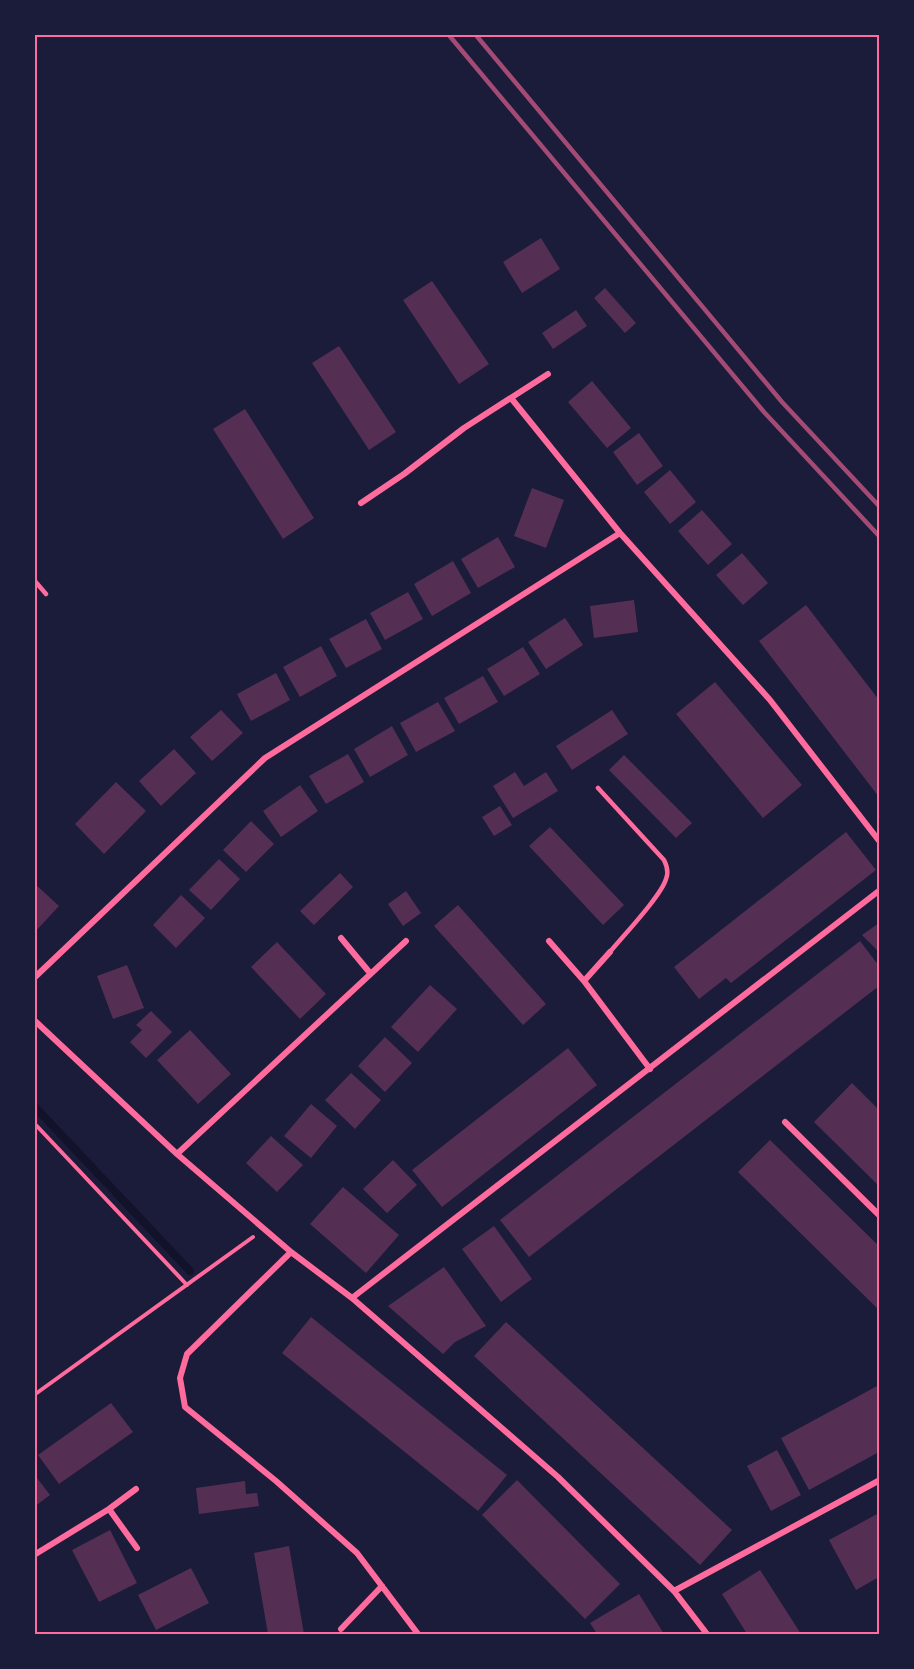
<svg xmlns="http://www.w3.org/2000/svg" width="914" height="1669" viewBox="0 0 914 1669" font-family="'Asap Condensed',sans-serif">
<rect width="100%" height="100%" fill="#1b1b3a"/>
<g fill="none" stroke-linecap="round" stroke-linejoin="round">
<path stroke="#12122b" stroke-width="8" d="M34,1106L190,1271"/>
</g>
<path fill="#542f53" d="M541,238L560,269L522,293L503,262Z
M432,281L489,364L459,384L403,300Z
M605,288L636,323L625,333L594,298Z
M576,310L587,326L553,349L542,333Z
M339,346L396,432L369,450L312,363Z
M592,381L631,428L607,448L568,402Z
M245,409L314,518L283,539L213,429Z
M639,433L663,466L637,485L613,452Z
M670,470L696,502L670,524L644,492Z
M532,488L564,500L546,548L514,536Z
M702,510L732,544L708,565L678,531Z
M498,537L515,567L478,588L461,559Z
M742,553L768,583L743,605L716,575Z
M453,561L471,593L432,616L414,584Z
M408,592L423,619L385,640L370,613Z
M634,600L638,632L594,638L590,606Z
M806,605L879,700V797L759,641Z
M565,618L583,645L546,669L528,642Z
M366,619L382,649L346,668L329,639Z
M321,646L337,676L300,697L283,667Z
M523,647L540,674L504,696L487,669Z
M276,673L290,700L251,721L237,694Z
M483,676L498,702L459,724L444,698Z
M715,682L802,785L763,818L676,714Z
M438,702L455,731L416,752L400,723Z
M221,710L243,733L212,761L190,737Z
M612,710L628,734L572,770L556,746Z
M392,726L408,755L370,777L354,749Z
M174,749L196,773L161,806L139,781Z
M348,754L364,782L326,804L309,776Z
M624,755L692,823L676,838L609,770Z
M515,772L524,786L546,772L558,791L513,818L493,786Z
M116,782L146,811L104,854L75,824Z
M300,785L318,811L281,837L263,811Z
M500,806L512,825L494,836L482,817Z
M251,821L274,844L246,872L223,850Z
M550,827L624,905L603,925L529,846Z
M846,832L876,870L731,983L726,978L699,999L674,967Z
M219,859L240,879L211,910L189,890Z
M340,873L353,887L314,925L300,911Z
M34,883L59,906L34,933Z
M406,891L421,913L403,926L388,904Z
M181,895L205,918L176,948L153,925Z
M458,905L546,1004L523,1025L434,926Z
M879,923V952L862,935Z
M860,941L879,966V986L529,1257L500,1220Z
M277,942L326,994L300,1019L251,967Z
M127,965L144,1008L113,1019L97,976Z
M430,985L457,1009L418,1052L391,1027Z
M151,1011L172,1032L146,1058L130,1042L142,1030L136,1025Z
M190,1030L231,1074L198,1104L157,1060Z
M385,1037L412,1063L385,1092L358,1066Z
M568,1048L597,1085L442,1207L412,1170Z
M351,1073L381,1100L355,1129L325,1100Z
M852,1083L879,1110V1186L814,1122Z
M311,1104L337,1126L311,1158L284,1136Z
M271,1136L303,1165L277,1192L246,1163Z
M770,1140L879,1246V1310L738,1172Z
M393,1160L417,1185L387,1213L363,1189Z
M343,1187L399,1235L366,1273L310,1224Z
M494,1226L532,1279L501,1302L462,1249Z
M444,1267L486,1326L455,1342L443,1354L388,1306Z
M311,1317L507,1475L478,1511L282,1353Z
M506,1322L732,1530L700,1565L474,1356Z
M879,1385V1452L809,1490L781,1438Z
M111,1403L133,1432L59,1484L38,1455Z
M777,1450L801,1495L771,1511L747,1466Z
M34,1474L50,1495L34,1507Z
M517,1480L620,1584L585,1619L482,1515Z
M245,1481L246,1494L257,1493L259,1506L199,1514L196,1488Z
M879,1513V1577L856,1590L829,1540Z
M110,1530L137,1583L99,1602L72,1550Z
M289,1546L304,1634H268L254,1553Z
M191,1568L209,1603L156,1630L138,1595Z
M760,1570L801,1634H747L722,1594Z
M639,1594L664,1634H597L590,1623Z"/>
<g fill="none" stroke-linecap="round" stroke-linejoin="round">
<path stroke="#ff6b9d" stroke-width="4" d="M34,1123L187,1285
M34,1395L253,1237"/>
<path stroke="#ff6b9d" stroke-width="4.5" d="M34,580L46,594
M598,788L664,860C667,866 669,872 666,879C661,896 623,936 610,952"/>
<path stroke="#ff6b9d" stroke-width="6" d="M511,398L620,533L770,700L880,842
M361,503L404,474L464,428L548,374
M341,938L370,973
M549,941L584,981L650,1069
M34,978L265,758L620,533
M584,981L610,952
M34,1020L177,1154L291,1252L352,1298L558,1477L674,1591L707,1634
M785,1122L880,1216
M177,1154L406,941
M291,1252L187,1354L180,1378L185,1407L276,1481L357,1553L418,1634
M352,1298L880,890
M109,1509L137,1548
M34,1555L109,1509L136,1489
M674,1591L880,1480
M341,1629L382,1586"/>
<path stroke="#a44b75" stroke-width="4.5" d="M448,34L764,412L880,537
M475,34L782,402L880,507"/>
</g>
<rect width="914" height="1669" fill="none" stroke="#1b1b3a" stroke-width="72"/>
<rect x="36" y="36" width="842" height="1597" fill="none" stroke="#ff6b9d" stroke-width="2"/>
</svg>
